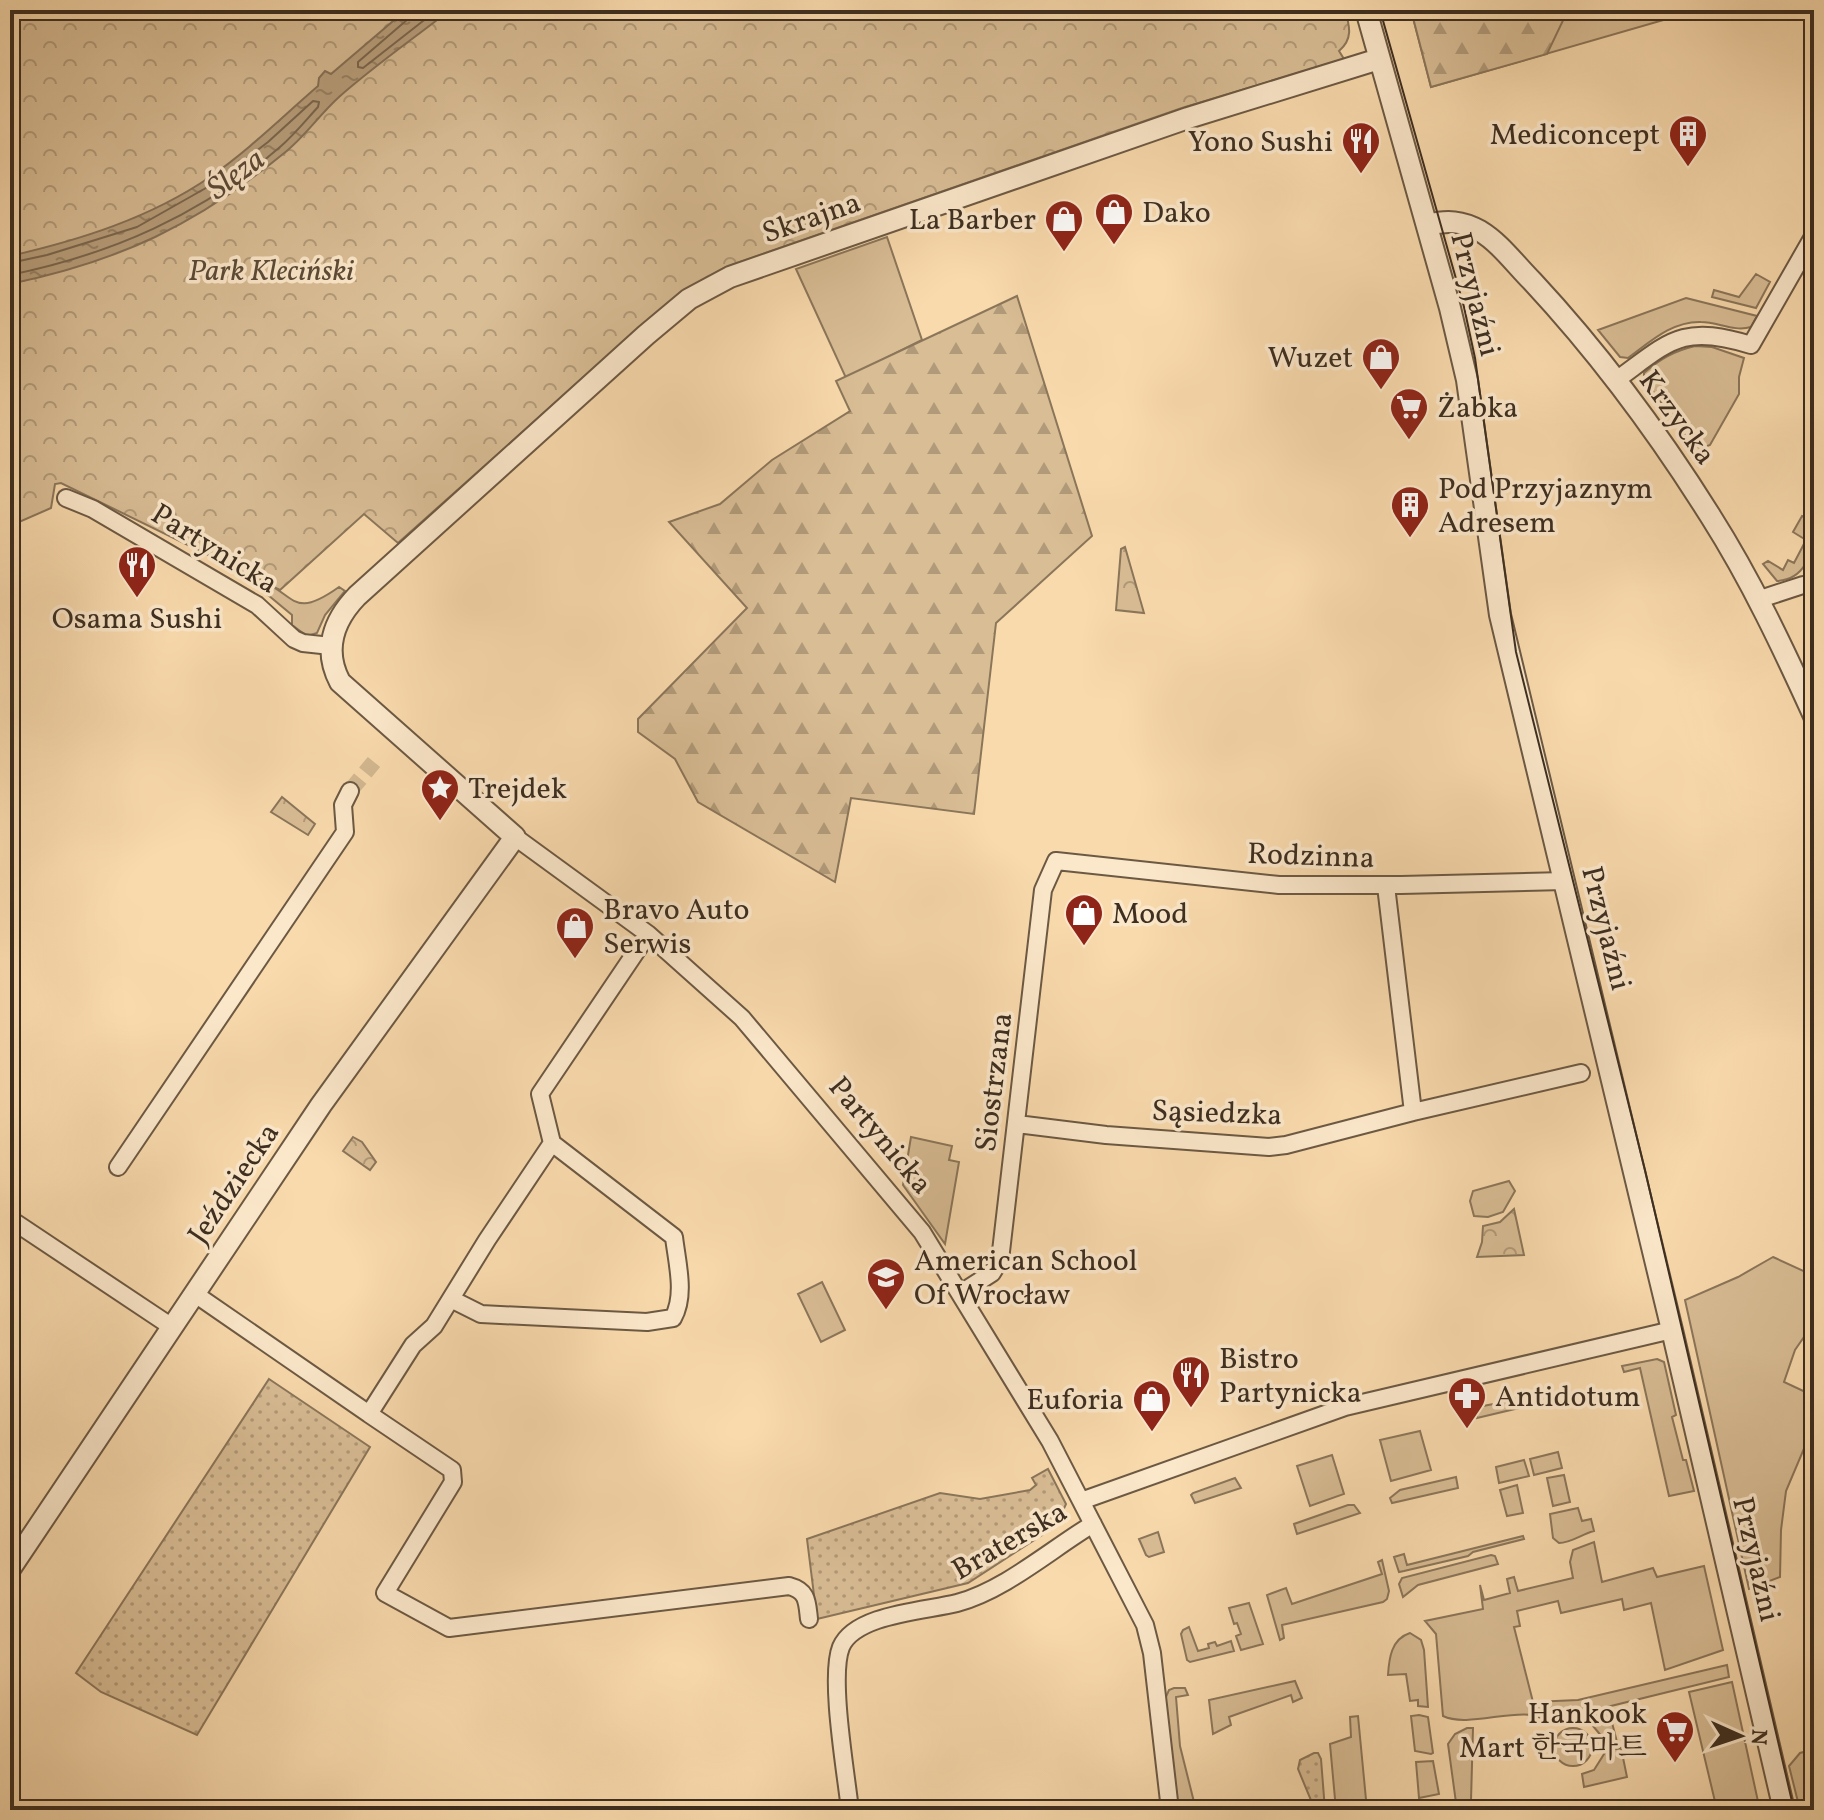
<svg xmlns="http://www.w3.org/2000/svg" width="1824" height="1820" viewBox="0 0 1824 1820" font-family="Vollkorn,'Noto Serif KR',serif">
<defs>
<pattern id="forest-firs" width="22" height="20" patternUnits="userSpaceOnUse" patternTransform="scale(2)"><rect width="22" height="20" fill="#d9bd95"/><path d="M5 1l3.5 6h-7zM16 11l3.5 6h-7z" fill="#b19a79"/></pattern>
<pattern id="park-crowns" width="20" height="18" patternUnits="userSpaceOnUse" patternTransform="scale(2)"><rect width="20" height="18" fill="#d9bd95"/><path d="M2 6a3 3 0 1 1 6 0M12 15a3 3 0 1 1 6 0" fill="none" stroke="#b19a79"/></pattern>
<pattern id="garden-dots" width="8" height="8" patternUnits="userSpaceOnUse" patternTransform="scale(2)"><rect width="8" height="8" fill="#d9bd95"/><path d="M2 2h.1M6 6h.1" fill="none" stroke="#b19a79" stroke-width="1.8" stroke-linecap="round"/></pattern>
<pattern id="water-ripples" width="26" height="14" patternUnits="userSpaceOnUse" patternTransform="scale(2)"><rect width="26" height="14" fill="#b9a07d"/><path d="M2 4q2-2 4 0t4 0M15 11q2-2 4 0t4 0" fill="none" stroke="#988366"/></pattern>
</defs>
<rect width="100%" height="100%" fill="#f9daad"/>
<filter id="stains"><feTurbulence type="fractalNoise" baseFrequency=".0025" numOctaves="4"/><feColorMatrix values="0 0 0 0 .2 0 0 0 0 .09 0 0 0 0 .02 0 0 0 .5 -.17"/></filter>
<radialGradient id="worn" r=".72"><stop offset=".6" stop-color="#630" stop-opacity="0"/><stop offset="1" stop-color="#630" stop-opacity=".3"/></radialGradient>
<path fill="#d9bd95" stroke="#8b765a" stroke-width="2" d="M1411,10H1698L1431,87Z
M887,237L922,340L846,378L796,269Z
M1756,274L1770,282L1756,308L1712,297L1714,290L1739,297Z
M1686,298L1757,316L1751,327C1734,332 1718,322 1701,322C1672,321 1650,342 1628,358L1620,357L1598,330Z
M1695,346L1712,347L1744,358L1739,377V394L1710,445L1702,448L1693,446L1644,379V373C1660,359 1674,351 1695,346Z
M1802,516L1814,522C1814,548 1808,579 1777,581L1763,564L1768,561L1783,570L1788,560L1794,563L1806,540L1793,532Z
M256,578C297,594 291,621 339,587L345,591L325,615L317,633L307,636L292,625V615L256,585Z
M911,1137L952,1146L949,1160L959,1162L945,1244L903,1185Z
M1509,1181L1515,1191L1503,1212L1488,1217L1474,1216L1470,1201L1473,1191Z
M1773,1257L1810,1274L1804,1304L1813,1324L1795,1350L1784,1382L1814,1396V1425L1786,1491L1781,1530L1780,1577L1749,1589L1685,1300L1738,1277Z
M822,1282L845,1330L821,1342L798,1294Z
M1657,1359L1664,1362L1676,1415L1672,1417L1683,1460H1686L1694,1491L1669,1496L1640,1368L1624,1372L1622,1366Z
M1514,1400L1519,1408L1477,1418L1476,1410L1478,1407Z
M1420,1431L1431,1470L1391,1481L1380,1440Z
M1558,1452L1562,1468L1534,1475L1530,1459Z
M1332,1455L1344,1494L1310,1506L1297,1466Z
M1524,1460L1529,1476L1499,1483L1496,1467Z
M1564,1475L1570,1502L1553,1506L1547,1478Z
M1456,1477L1458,1488L1392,1503L1390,1498L1400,1490Z
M1235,1478L1241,1488L1195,1503L1191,1495L1193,1493Z
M1517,1485L1523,1513L1507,1516L1500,1490Z
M1348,1505H1354L1360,1513L1297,1534L1294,1524Z
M1578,1508L1582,1521L1591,1519L1594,1531C1582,1534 1571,1543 1559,1543L1553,1538L1550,1514Z
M1158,1532L1164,1552L1149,1557L1146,1555L1139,1539Z
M1523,1536L1524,1539L1473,1552L1468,1556L1404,1571L1399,1572L1394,1557L1404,1554L1407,1565Z
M1594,1542L1602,1582L1653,1568L1657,1577L1704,1566L1723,1650L1665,1670L1651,1603L1624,1610L1622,1599L1561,1613L1558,1601L1517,1611L1520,1626L1514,1627L1533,1702L1578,1700L1727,1665L1729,1677L1607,1707L1587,1723C1573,1713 1561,1720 1545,1719C1540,1718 1537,1716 1532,1715C1507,1711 1465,1727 1443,1716L1436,1634L1425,1621L1483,1609L1480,1585L1484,1600L1510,1593L1507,1579L1514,1577L1518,1591L1573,1578L1570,1562L1573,1550Z
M1491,1555L1495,1556L1498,1564L1418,1585L1403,1597L1399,1584L1402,1578Z
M1382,1560L1389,1591L1387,1599L1383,1602L1282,1625L1284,1638L1280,1640L1267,1595L1286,1588L1292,1604L1382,1574L1378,1562Z
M1249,1603L1263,1644L1241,1650L1236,1636L1241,1634L1237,1623L1234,1624L1229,1608Z
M1189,1627L1198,1651L1209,1648L1208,1644L1215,1642L1217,1646L1231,1641L1234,1651L1190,1662L1187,1660L1181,1634L1183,1630Z
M1410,1633L1421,1640L1424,1650L1428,1707L1418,1706V1700L1410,1701L1406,1674L1388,1675C1389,1659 1391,1639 1410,1633Z
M1295,1681L1302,1698L1293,1702L1291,1695L1229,1717L1231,1725L1213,1734L1209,1700Z
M1732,1682L1759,1806L1745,1810H1717L1689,1692Z
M1174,1688H1185L1188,1695L1176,1697L1180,1746L1196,1810H1177L1165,1699L1169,1690Z
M1609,1711L1617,1742L1605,1745L1603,1738L1593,1726Z
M1419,1715L1428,1717L1433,1753L1431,1754L1415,1751L1411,1716Z
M1358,1716L1367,1810H1336L1330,1744L1351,1737L1350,1717Z
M1467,1728H1473L1471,1801H1484L1483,1810H1457L1448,1744L1455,1734Z
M1554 1747a19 19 0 1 1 38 0a19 19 0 1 1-38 0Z
M1621,1748L1627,1777L1584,1787L1582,1774L1594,1770L1606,1751Z
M1811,1750L1814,1757V1810H1800L1789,1766L1800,1753Z
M1433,1761L1439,1794L1419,1798L1416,1762Z"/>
<path fill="url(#forest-firs)" stroke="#8b765a" stroke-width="2" d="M1411,10H1568L1547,54L1431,87Z
M1017,296L1092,536L996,623L974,814L851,798L835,882L698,802L675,759L638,732V719L747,608L669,522L720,504L772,460L850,411L836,381Z"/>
<path fill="url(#park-crowns)" stroke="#8b765a" stroke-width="2" d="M10,10H1345C1350,27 1353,39 1339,51L1344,59L1182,108L728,266L697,283L641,326L398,543L364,514L280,590L61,483L55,484L51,508L10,526Z
M1125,547L1144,613L1116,610L1121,549Z
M282,797L315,824L308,835L271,812Z
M353,1137L362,1142L376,1162L370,1170L343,1151Z
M1514,1209L1524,1255L1477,1257L1482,1242L1483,1226L1500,1222Z"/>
<path fill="url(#garden-dots)" stroke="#8b765a" stroke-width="2" d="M269,1379L370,1447L197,1735L101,1692L76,1673Z
M1048,1469L1066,1504L1056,1526L968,1583L817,1619L807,1539L940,1493L980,1499L1030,1490L1036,1485L1032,1478Z
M1314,1753H1318L1321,1759L1325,1810H1315L1298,1769L1300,1760Z"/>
<path fill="url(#water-ripples)" stroke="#877258" stroke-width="2" d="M406,10H450C413,39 374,66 339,97C319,115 304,138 283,154C196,225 120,261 10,284V256C80,240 150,218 210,177C249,150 282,117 318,86L319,78L325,71L331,74Z"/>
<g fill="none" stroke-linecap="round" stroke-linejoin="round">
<path stroke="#7b674e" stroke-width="2" d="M411,10L408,19L358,62V67L363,68L437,10
M10,263L47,255L137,227L213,184L268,142L313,101L319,102L318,107C306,120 294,135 280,147C201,215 112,254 10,275"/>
<path stroke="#d3b891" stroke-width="16" stroke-dasharray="16 8" stroke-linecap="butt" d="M350,791L374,762"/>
<defs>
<path id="minor" d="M1615,381C1669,342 1681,323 1751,345L1814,235
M66,498L93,509L257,605L294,639L303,643L331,646
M1757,600L1803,585L1814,587
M515,837L648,934L742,1018L922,1232L1050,1441L1145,1625L1152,1653L1170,1810
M1386,886L1413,1112
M1017,1124L1106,1135L1269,1147L1286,1145L1413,1112L1581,1073
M118,1167L345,832L343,805L350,791
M10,1219L172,1327
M961,1293L992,1273L1000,1260L1043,890L1056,861L1279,885H1401L1565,881
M195,1294L369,1414L413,1345L434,1326L487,1240L552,1143L540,1094L648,934
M451,1299L481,1314L647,1322L673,1318C686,1295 677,1263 674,1237L552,1143
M369,1414L452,1470L453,1482L385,1593L449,1628L789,1586C808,1591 807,1602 809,1619
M1081,1501L1345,1407L1672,1330
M850,1810C846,1773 829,1677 841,1647C855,1614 925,1611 957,1603C1005,1590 1050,1550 1093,1524"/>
<path id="tertiary" d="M1366,10L1450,308L1467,380L1500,615L1672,1330L1784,1810
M1428,225C1447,220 1462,221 1480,231C1500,243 1515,264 1532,281C1599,353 1659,434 1711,517C1751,580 1783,648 1814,716
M10,1569L321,1105L515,837L340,682C323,650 333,621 357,596L646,335L689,299L730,277L1188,118L1379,59"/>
</defs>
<use href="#minor" stroke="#6c5943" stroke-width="20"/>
<use href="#tertiary" stroke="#6c5943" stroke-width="24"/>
<use href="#minor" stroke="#fbe7ca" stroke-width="16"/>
<use href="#tertiary" stroke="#fbe7ca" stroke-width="20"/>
<path stroke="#3d2e20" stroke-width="2" d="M1380,10L1464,307L1475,358L1516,652L1645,1170L1794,1810"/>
</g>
<defs>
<symbol id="building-pin" viewBox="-11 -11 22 30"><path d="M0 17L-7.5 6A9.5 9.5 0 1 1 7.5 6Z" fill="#8f2418" stroke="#fbe7ca"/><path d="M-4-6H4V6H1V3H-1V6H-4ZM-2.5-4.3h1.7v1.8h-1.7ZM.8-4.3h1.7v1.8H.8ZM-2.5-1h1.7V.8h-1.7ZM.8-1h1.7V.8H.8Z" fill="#fff"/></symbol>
<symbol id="restaurant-pin" viewBox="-11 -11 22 30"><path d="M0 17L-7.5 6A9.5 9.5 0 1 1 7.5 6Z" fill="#8f2418" stroke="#fbe7ca"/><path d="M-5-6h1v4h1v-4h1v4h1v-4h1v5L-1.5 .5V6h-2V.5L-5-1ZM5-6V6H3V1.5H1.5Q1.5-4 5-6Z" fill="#fff"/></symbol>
<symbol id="shop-pin" viewBox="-11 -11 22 30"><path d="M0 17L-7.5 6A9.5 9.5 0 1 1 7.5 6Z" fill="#8f2418" stroke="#fbe7ca"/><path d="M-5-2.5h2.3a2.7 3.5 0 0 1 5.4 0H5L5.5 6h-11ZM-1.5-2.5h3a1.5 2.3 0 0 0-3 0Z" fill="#fff"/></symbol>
<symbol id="supermarket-pin" viewBox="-11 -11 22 30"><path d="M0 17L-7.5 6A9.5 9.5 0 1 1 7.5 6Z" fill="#8f2418" stroke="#fbe7ca"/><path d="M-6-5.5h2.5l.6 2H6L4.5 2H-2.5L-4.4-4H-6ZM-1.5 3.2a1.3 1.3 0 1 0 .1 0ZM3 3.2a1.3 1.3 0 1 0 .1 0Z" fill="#fff"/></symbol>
<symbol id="sight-pin" viewBox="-11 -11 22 30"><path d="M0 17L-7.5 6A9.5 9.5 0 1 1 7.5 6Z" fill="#8f2418" stroke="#fbe7ca"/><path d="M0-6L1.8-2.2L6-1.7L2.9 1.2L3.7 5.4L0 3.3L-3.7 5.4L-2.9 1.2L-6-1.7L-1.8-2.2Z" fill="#fff"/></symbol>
<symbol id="school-pin" viewBox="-11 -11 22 30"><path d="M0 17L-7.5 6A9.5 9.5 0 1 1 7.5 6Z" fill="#8f2418" stroke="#fbe7ca"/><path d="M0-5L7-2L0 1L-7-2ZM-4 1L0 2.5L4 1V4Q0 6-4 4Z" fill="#fff"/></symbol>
<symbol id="pharmacy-pin" viewBox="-11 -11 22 30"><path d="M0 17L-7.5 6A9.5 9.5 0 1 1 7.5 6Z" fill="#8f2418" stroke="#fbe7ca"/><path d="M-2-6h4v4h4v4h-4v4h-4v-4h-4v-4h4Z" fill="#fff"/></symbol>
</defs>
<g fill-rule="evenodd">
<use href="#building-pin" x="1666" y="112" width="44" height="60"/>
<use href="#restaurant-pin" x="1339" y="119" width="44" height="60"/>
<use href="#shop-pin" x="1092" y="190" width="44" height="60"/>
<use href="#shop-pin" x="1042" y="197" width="44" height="60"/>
<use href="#shop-pin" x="1359" y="335" width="44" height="60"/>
<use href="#supermarket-pin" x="1387" y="385" width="44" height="60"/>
<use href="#building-pin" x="1388" y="483" width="44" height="60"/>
<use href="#restaurant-pin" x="115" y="543" width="44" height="60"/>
<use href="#sight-pin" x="418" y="766" width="44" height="60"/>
<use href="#shop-pin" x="1062" y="891" width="44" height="60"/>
<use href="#shop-pin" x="553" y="904" width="44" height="60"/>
<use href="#school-pin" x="864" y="1255" width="44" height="60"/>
<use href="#restaurant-pin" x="1169" y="1353" width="44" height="60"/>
<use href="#pharmacy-pin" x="1445" y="1374" width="44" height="60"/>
<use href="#shop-pin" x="1130" y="1377" width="44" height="60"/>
<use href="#supermarket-pin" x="1653" y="1708" width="44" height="60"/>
</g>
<g text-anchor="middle" stroke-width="7" stroke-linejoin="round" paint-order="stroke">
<g font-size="30" fill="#3d2e20" stroke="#fbe7ca" text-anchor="start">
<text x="1660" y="144" text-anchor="end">Mediconcept</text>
<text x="1333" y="151" text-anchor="end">Yono Sushi</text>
<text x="1142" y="222">Dako</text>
<text x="1036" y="229" text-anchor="end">La Barber</text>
<text x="1353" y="367" text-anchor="end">Wuzet</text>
<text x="1437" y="417">Żabka</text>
<text x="1438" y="498">Pod Przyjaznym<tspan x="1438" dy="34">Adresem</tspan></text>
<text x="137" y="628" text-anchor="middle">Osama Sushi</text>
<text x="468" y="798">Trejdek</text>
<text x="603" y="919">Bravo Auto<tspan x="603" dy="34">Serwis</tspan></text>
<text x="1112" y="923">Mood</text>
<text x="914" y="1270">American School<tspan x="914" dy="34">Of Wrocław</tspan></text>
<text x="1219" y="1368">Bistro<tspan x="1219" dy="34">Partynicka</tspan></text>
<text x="1495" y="1406">Antidotum</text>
<text x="1124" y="1409" text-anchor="end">Euforia</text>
<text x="1647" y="1723" text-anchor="end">Hankook<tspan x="1647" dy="34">Mart 한국마트</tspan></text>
</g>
<g font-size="30" fill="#3d2e20" stroke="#fbe7ca">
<text transform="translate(811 217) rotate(-19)" y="10">Skrajna</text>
<text transform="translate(1476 294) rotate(76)" y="10">Przyjaźni</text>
<text transform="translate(1678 417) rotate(54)" y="10">Krzycka</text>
<text transform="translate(215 548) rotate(32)" y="10">Partynicka</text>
<text transform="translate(1311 855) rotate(2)" y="10">Rodzinna</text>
<text transform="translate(1607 928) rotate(76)" y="10">Przyjaźni</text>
<text transform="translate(993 1082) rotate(-83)" y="10">Siostrzana</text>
<text transform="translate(1217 1112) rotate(2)" y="10">Sąsiedzka</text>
<text transform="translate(881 1135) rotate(50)" y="10">Partynicka</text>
<text transform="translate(233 1183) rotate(-56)" y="10">Jeździecka</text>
<text transform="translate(1009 1540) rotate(-30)" y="10">Braterska</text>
<text transform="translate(1757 1559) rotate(77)" y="10">Przyjaźni</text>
</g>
<g font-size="30" font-style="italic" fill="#5c4b37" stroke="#fbe7ca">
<text x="271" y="280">Park Kleciński</text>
</g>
<g font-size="32" font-style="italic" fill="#5c4a37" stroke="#fbe7ca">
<text transform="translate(235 173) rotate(-37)" y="11">Ślęza</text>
</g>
</g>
<rect width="1824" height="1820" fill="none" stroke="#f9daad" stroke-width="40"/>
<rect x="12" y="12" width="1800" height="1796" fill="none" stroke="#3d2e20" stroke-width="4"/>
<rect x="20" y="20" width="1784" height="1780" fill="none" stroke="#3d2e20" stroke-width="2"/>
<g transform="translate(1740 1736) rotate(93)" stroke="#fbe7ca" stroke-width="6" paint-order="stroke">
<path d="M0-6L14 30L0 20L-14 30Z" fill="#3d2e20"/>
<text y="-12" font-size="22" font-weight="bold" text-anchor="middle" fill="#3d2e20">N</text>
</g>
<rect width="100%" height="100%" filter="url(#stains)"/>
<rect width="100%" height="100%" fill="url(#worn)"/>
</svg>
